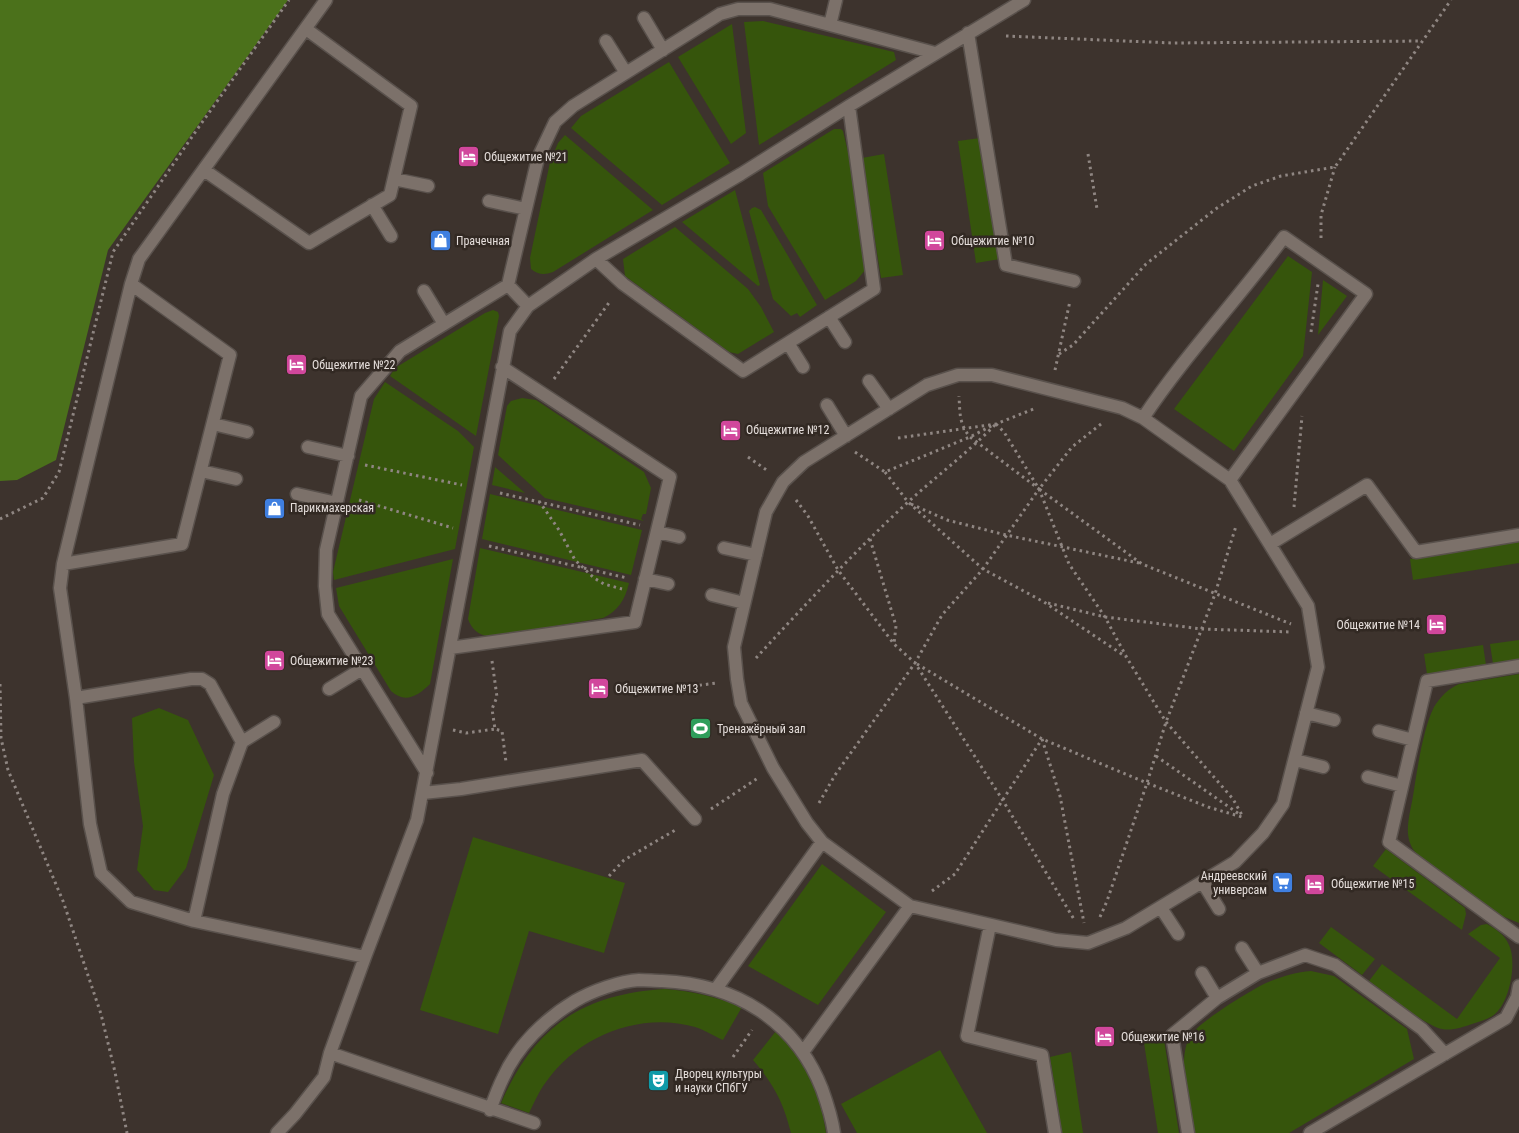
<svg xmlns="http://www.w3.org/2000/svg" width="1519" height="1133" viewBox="0 0 1519 1133" font-family="'Roboto Condensed',sans-serif">
<rect width="100%" height="100%" fill="#3d332d"/>
<path fill="#36550c" d="M763,21L894,52L896,60L759,145L744,22Z
M732,24L746,133L731,144L678,57Z
M669,62L730,163L662,205L571,128L581,116Z
M834,129H841L843,131L851,165L866,269L856,281L825,300L768,206L763,173Z
M565,135L653,210L553,272C545,275 538,275 531,269L530,258L550,162L558,143Z
M980,138L1000,259L976,263L958,141Z
M884,154L903,275L881,278L862,158Z
M735,190L760,285L758,286L682,222Z
M755,207L761,210L817,305L800,317L797,313L791,316L773,299L749,211L752,208Z
M675,227L748,289L761,307L774,332L738,354L729,352L625,276L623,259Z
M1288,256L1312,272L1303,356L1234,451L1174,409Z
M1323,280L1347,296L1318,335Z
M493,310L498,312L499,316L476,436L390,376L395,368L485,313Z
M385,382L458,431L474,447L455,549L334,580L333,572L374,399Z
M522,398L536,400L644,472L651,488L646,514H643L641,519L644,521L545,498L498,455L507,406L511,401Z
M495,467L525,493L492,485Z
M490,494L642,530L631,575L482,539Z
M1519,542V563L1413,580L1410,559Z
M480,548L629,583C625,600 618,611 603,618L489,637C478,634 472,630 468,619Z
M453,559L430,684C418,696 405,704 391,691L339,606L336,588Z
M1519,640V660L1493,664L1490,644Z
M1483,645L1486,665L1427,674L1424,654Z
M1519,674V923L1502,916L1420,857C1413,851 1409,844 1408,834C1407,822 1411,808 1413,796C1417,771 1423,728 1434,707C1441,696 1448,689 1459,684Z
M159,708L188,720L214,775L186,868L168,892L154,890L137,870L143,826L134,762L132,718Z
M473,837L625,883L604,953L529,931L498,1034L420,1010Z
M1386,849L1465,908L1466,914L1462,930L1373,866Z
M822,864L886,912L818,1005L748,966Z
M1487,924C1496,929 1505,935 1509,945C1517,962 1510,1000 1496,1013C1490,1019 1481,1021 1472,1024C1463,1027 1452,1031 1442,1029C1425,1026 1385,992 1369,981L1382,964L1457,1019L1500,958L1468,934L1481,925Z
M1331,927L1375,959L1362,975L1319,943Z
M1311,971L1334,976L1407,1029L1414,1059L1289,1133H1194L1184,1065C1184,1055 1185,1044 1191,1035C1199,1022 1251,990 1266,983C1280,977 1296,972 1311,971Z
M665,989C693,991 716,997 742,1007L723,1040C714,1036 705,1030 695,1027C640,1011 578,1036 546,1082C539,1091 534,1103 529,1113L501,1103C534,1027 582,994 665,989Z
M776,1031C804,1058 821,1095 826,1133H791C783,1101 774,1085 753,1060Z
M1164,1040L1179,1133H1158L1144,1043Z
M940,1050L987,1133H857L841,1104Z
M1071,1052L1083,1133H1062L1050,1057Z"/>
<path fill="#4b711b" d="M0,0H288L108,250L56,460L17,480L0,481Z"/>
<g fill="none" stroke-linecap="round" stroke-linejoin="round">
<defs>
<path id="lane" d="M326,0L139,259L131,284L63,564L60,588L76,698L90,824L101,873L131,902L194,921L365,957
M644,18L663,50
M830,25L836,0
M968,33L1006,265L1074,281
M606,41L626,73
M204,170L309,243L390,195L411,106L306,29
M394,179L428,186
M489,201L526,209
M372,205L391,236
M596,259L623,284L743,371L874,289L849,106
M508,285L528,306
M424,291L444,324
M829,317L845,342
M788,343L803,367
M958,375H992L1122,408L1143,418L1230,480L1308,606L1318,667L1283,804L1263,833L1235,862L1126,928L1088,943L1056,940L910,906L822,842L807,823L773,768L741,703L737,679L734,647L766,512L783,482L804,462L927,385Z
M869,381L889,409
M827,405L846,436
M1143,418C1185,355 1238,299 1284,237L1366,294L1230,480
M213,424L247,432
M308,447L348,456
M201,471L236,479
M297,494L337,503
M657,532L679,537
M1270,544L1367,485L1416,552L1519,535
M724,548L756,555
M63,564L182,544L230,355L131,284
M645,579L668,584
M712,595L744,603
M450,648L635,622L670,477L502,367
M1519,666L1427,681L1389,842L1519,937
M329,689L362,669
M76,698L191,679H202L210,684L242,742L223,794L194,921
M1306,713L1334,720
M1379,731L1413,740
M242,742L274,722
M1295,760L1323,767
M427,773L328,614L325,586L326,550L361,396L400,351L508,285L538,158L555,122L573,106L720,14L738,9H770L935,53
M1368,777L1402,786
M423,793L461,789L642,760L695,819
M1203,883L1219,909
M1161,908L1178,934
M990,925L967,1036L1042,1055L1055,1133
M1242,948L1258,973
M1202,973L1217,998
M716,989L822,842
M803,1052L910,906
M330,1053L534,1123
M490,1110C494,1099 498,1088 503,1078C517,1046 545,1019 575,1001C592,991 620,981 639,980C647,980 655,981 662,981C735,984 795,1020 822,1089C827,1103 832,1118 834,1133
M277,1133L295,1114L324,1077L330,1053L365,957L417,820L510,331L528,306L596,259L741,174L849,106L1024,0
M1188,1133L1172,1035L1217,998L1258,973L1305,955L1335,965L1422,1029L1445,1054
M1310,1133L1506,1018L1517,997L1519,986"/>
</defs>
<use href="#lane" stroke="#59514c" stroke-width="15"/>
<path stroke="#8f8682" stroke-width="3" stroke-dasharray="2.5 4" stroke-linecap="butt" d="M1006,36L1173,43L1422,41
M1088,154L1097,209
M1321,238V215L1335,167
M1311,332L1318,284
M1059,354L1073,345L1146,264L1217,208L1252,186L1281,176L1335,167L1451,0
M1055,370L1070,301
M554,379L611,300
M996,424L1004,432L1039,489L1069,564L1105,617L1127,658L1166,722L1233,799L1243,817
M1101,424L1072,447L1039,489L1142,564L1291,624
M898,438L996,424L1036,408
M855,452L885,472L970,437L993,425
M748,457L768,471
M365,465L462,485
M885,472L908,502L983,569L1044,602L1126,657
M500,493L640,525
M359,500L453,528
M796,500L808,516L838,570L894,644L915,663L1002,799L1075,921
M539,501L559,530L575,560L594,578L604,584L622,589
M911,504L947,520L1006,535L1139,563
M1294,507L1302,416
M0,519L43,498L59,472L113,252L196,131L289,0
M870,539L896,626L894,644
M489,546L627,578
M1048,603L1105,617L1202,629L1292,632
M756,658C805,605 854,552 908,502C937,476 968,452 996,424
M492,661L497,697L492,709L495,729L502,731L506,762
M917,664L1042,739L1147,783L1208,807L1242,817
M0,684L1,738L8,770L63,901L101,1014L115,1072L127,1133
M693,686L717,683
M453,730L466,733L495,729
M1042,739L1060,796L1084,923
M1156,756L1239,814
M819,803L835,775L915,663L942,615L983,569L1039,489L970,437C959,424 960,413 959,396
M711,809L758,778
M609,876L624,860L677,829
M932,891L955,874L1042,739
M1100,917L1107,901L1147,783L1166,722L1215,594L1236,526
M733,1057L752,1030"/>
<use href="#lane" stroke="#7c716a" stroke-width="12"/>
</g>
<defs>
<symbol id="hotel-square" viewBox="-11 -11 22 22"><rect x="-9" y="-9" width="18" height="18" rx="4" fill="#d1479c" stroke="#322923"/><path d="M-6-4.5h1.5V1H6V5H4.5V3h-9V5H-6ZM-4 0a1.8 1.8 0 1 1 3.6 0ZM.5 0V-2.5h3Q6-2.5 6 0Z" fill="#fff"/></symbol>
<symbol id="shop-square" viewBox="-11 -11 22 22"><rect x="-9" y="-9" width="18" height="18" rx="4" fill="#3f7fe0" stroke="#322923"/><path d="M-5-2.5h2.3a2.7 3.5 0 0 1 5.4 0H5L5.5 6h-11ZM-1.5-2.5h3a1.5 2.3 0 0 0-3 0Z" fill="#fff"/></symbol>
<symbol id="stadium-square" viewBox="-11 -11 22 22"><rect x="-9" y="-9" width="18" height="18" rx="4" fill="#2e9e5b" stroke="#322923"/><path d="M0-5a6.5 5 0 1 0 0 10a6.5 5 0 1 0 0-10ZM-3.5-1.8h7v3.6h-7Z" fill="#fff"/></symbol>
<symbol id="supermarket-square" viewBox="-11 -11 22 22"><rect x="-9" y="-9" width="18" height="18" rx="4" fill="#3f7fe0" stroke="#322923"/><path d="M-6-5.5h2.5l.6 2H6L4.5 2H-2.5L-4.4-4H-6ZM-1.5 3.2a1.3 1.3 0 1 0 .1 0ZM3 3.2a1.3 1.3 0 1 0 .1 0Z" fill="#fff"/></symbol>
<symbol id="theatre-square" viewBox="-11 -11 22 22"><rect x="-9" y="-9" width="18" height="18" rx="4" fill="#0f9aa8" stroke="#322923"/><path d="M-5-5.5Q0-4 5-5.5V0Q5 5 0 6Q-5 5-5 0ZM-3.3-2.5H-1v1.5H-3.3ZM1-2.5H3.3v1.5H1ZM-2.8 1Q0 5.5 2.8 1Z" fill="#fff"/></symbol>
</defs>
<g fill-rule="evenodd">
<use href="#hotel-square" x="456" y="144" width="25" height="25"/>
<use href="#shop-square" x="428" y="228" width="25" height="25"/>
<use href="#hotel-square" x="922" y="228" width="25" height="25"/>
<use href="#hotel-square" x="284" y="352" width="25" height="25"/>
<use href="#hotel-square" x="718" y="418" width="25" height="25"/>
<use href="#shop-square" x="262" y="496" width="25" height="25"/>
<use href="#hotel-square" x="1424" y="612" width="25" height="25"/>
<use href="#hotel-square" x="262" y="648" width="25" height="25"/>
<use href="#hotel-square" x="586" y="676" width="25" height="25"/>
<use href="#stadium-square" x="688" y="716" width="25" height="25"/>
<use href="#supermarket-square" x="1270" y="870" width="25" height="25"/>
<use href="#hotel-square" x="1302" y="872" width="25" height="25"/>
<use href="#hotel-square" x="1092" y="1024" width="25" height="25"/>
<use href="#theatre-square" x="646" y="1068" width="25" height="25"/>
</g>
<g text-anchor="middle" stroke-width="5" stroke-linejoin="round" paint-order="stroke">
<g font-size="12" fill="#e4ddda" stroke="#322923" text-anchor="start">
<text x="484" y="161">Общежитие №21</text>
<text x="456" y="245">Прачечная</text>
<text x="951" y="245">Общежитие №10</text>
<text x="312" y="369">Общежитие №22</text>
<text x="746" y="434">Общежитие №12</text>
<text x="290" y="512">Парикмахерская</text>
<text x="1420" y="629" text-anchor="end">Общежитие №14</text>
<text x="290" y="665">Общежитие №23</text>
<text x="615" y="693">Общежитие №13</text>
<text x="717" y="733">Тренажёрный зал</text>
<text x="1267" y="880" text-anchor="end">Андреевский<tspan x="1267" dy="14">универсам</tspan></text>
<text x="1331" y="888">Общежитие №15</text>
<text x="1121" y="1041">Общежитие №16</text>
<text x="675" y="1078">Дворец культуры<tspan x="675" dy="14">и науки СПбГУ</tspan></text>
</g>
</g>
</svg>
